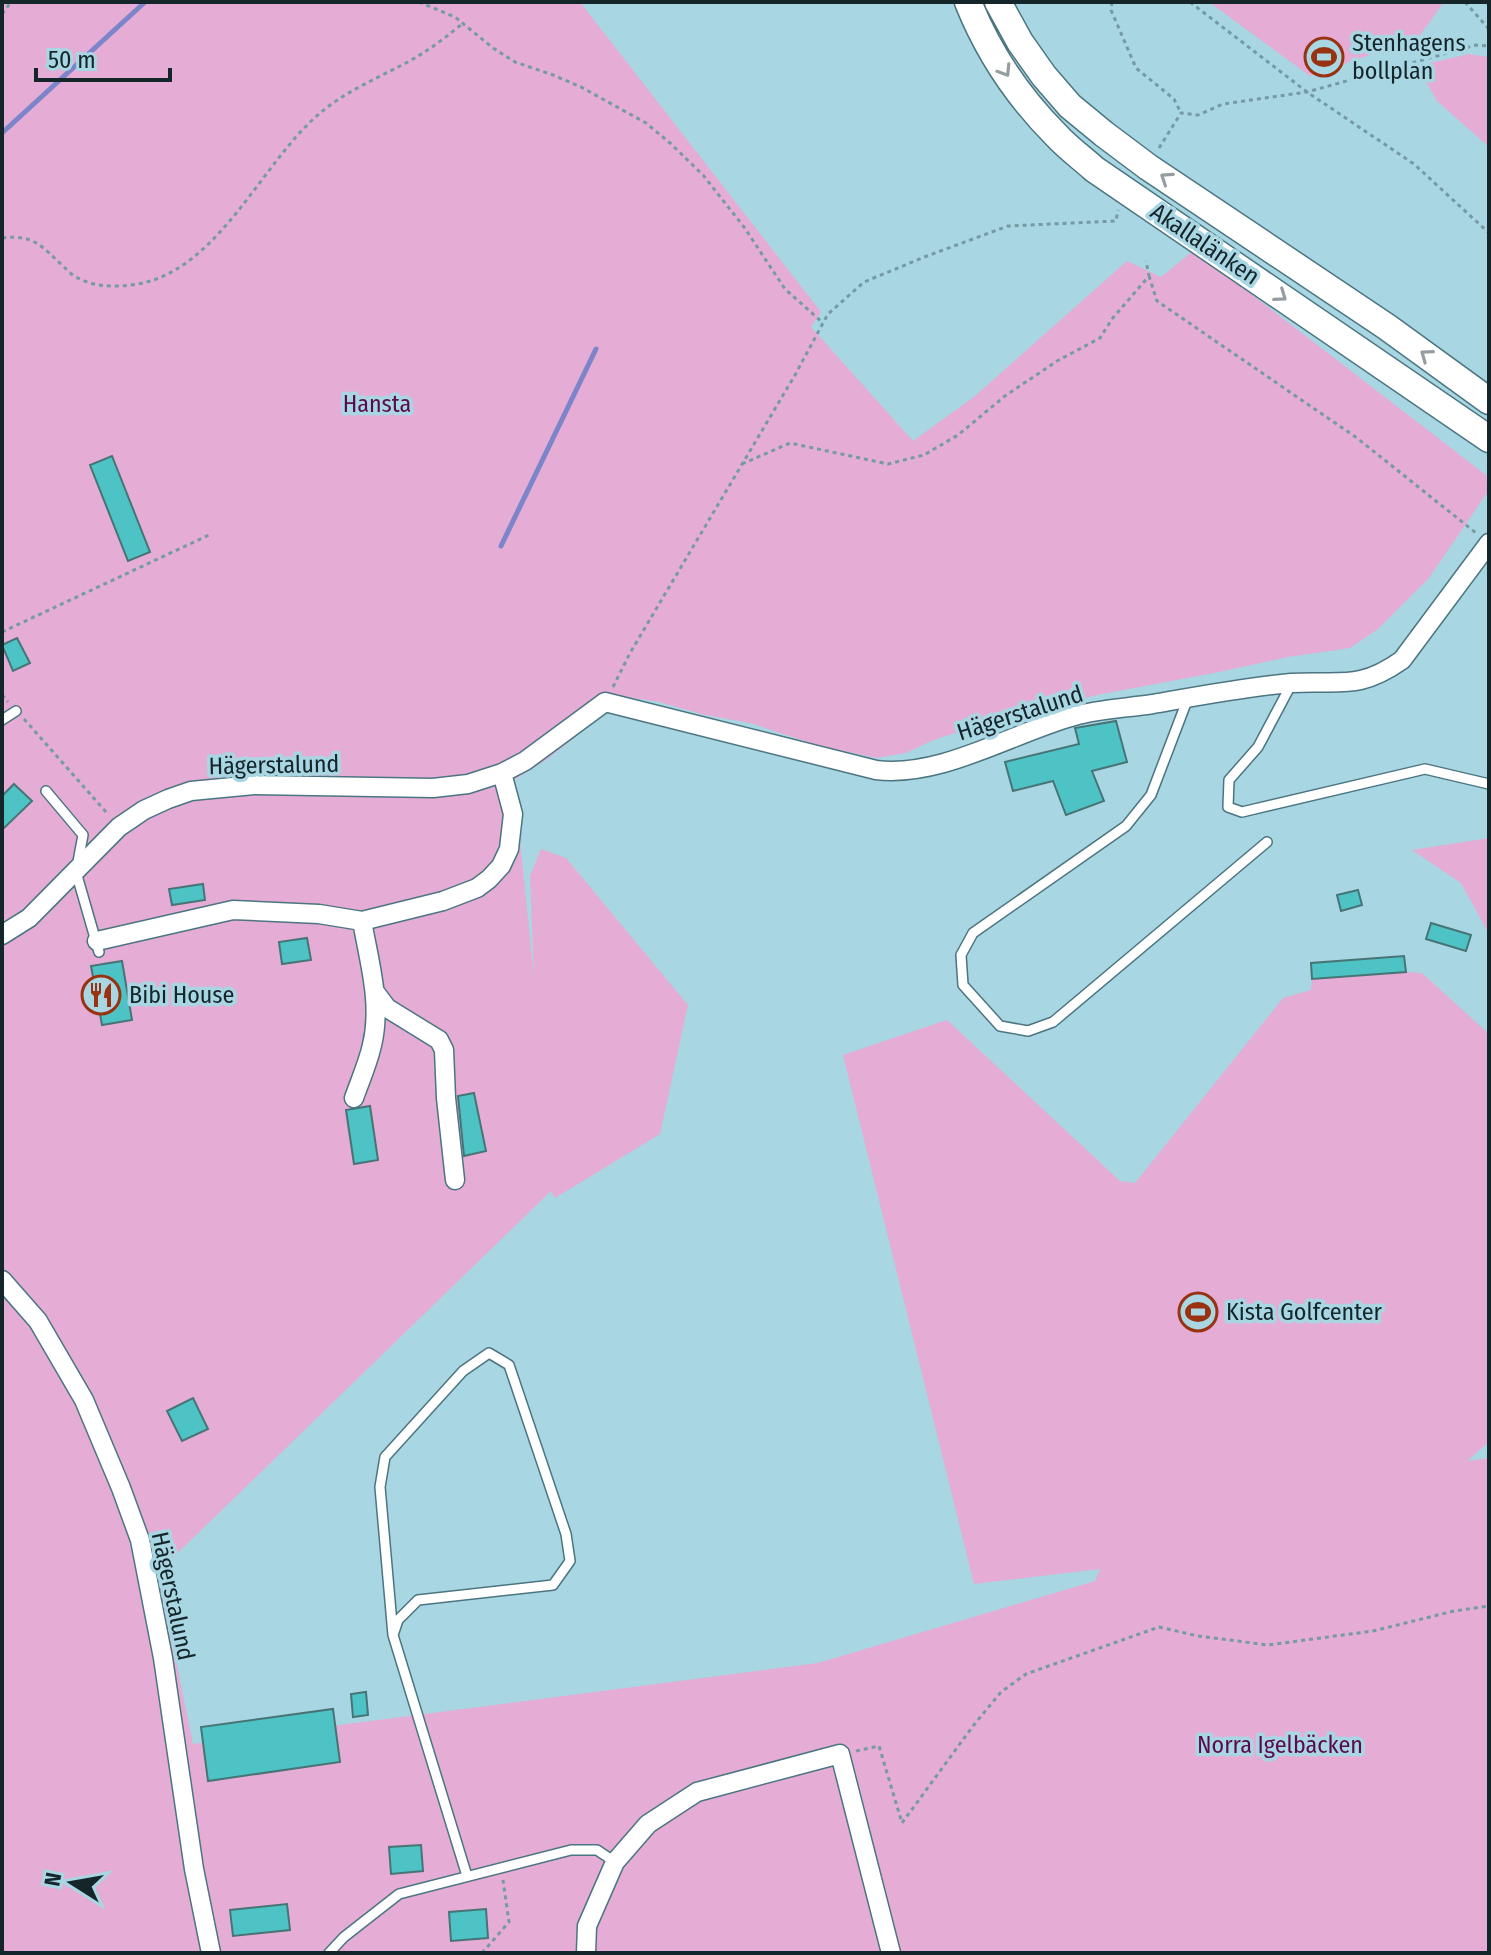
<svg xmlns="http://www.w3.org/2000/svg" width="1491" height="1955" viewBox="0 0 1491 1955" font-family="'Fira Sans Condensed',sans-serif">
<rect width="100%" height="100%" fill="#a9d6e3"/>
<path fill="#e5acd5" d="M2,2H580L821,312L811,327L913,441L975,396L1127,261L1161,277L1194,250L1486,475L1489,490L1429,578L1378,629L1350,648L1288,657L1214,673L1097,695L970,728L931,741L906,753L877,758L820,746L750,723L705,715L659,702L615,695L574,738L546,760L514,780L534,978L530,876L541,849L566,858L688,1005L660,1134L555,1198L551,1191L158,1572L193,1744L818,1663L1095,1581L1100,1569L974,1584L843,1055L947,1020L1120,1181L1135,1183L1283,998L1311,990L1312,979L1406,972L1422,973L1489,1034V1442L1467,1461L1489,1458V1953H2Z
M1209,2H1444L1418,38L1310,76Z
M1469,54L1489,57V147L1437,101L1417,66Z
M1489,838V934L1461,883L1412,850Z"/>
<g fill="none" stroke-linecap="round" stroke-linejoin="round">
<path stroke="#7c85ca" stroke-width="5" d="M2,133L145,2
M501,546L596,349"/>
</g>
<path fill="#4ec3c6" stroke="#477475" stroke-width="2" d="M112,456L150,552L128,561L90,465Z
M17,638L30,663L13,671L2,645Z
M1116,721L1127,762L1092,771L1104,801L1066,815L1053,781L1013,791L1005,762L1079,744L1075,728Z
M14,784L32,801L2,830V796Z
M203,884L205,900L172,905L169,889Z
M1358,890L1362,905L1341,911L1337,895Z
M1431,923L1471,935L1466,951L1426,939Z
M307,938L311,960L282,964L279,942Z
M1404,956L1406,972L1312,979L1311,963Z
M122,961L132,1020L102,1025L91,966Z
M474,1093L486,1151L464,1156L458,1096Z
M370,1106L378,1160L354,1164L346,1110Z
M193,1398L208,1429L182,1441L167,1411Z
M366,1692L368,1715L353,1717L351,1694Z
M333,1709L340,1762L208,1781L201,1727Z
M421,1845L423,1871L391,1874L389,1847Z
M287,1904L290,1930L233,1936L230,1910Z
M486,1909L488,1938L451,1941L449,1912Z"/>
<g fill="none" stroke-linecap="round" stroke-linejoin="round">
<defs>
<path id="lane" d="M1292,683L1258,747L1229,780L1228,807L1242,812L1425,769L1489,784
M1188,698L1151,795L1126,826L973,933L961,955L963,985L1000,1026L1028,1031L1053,1022L1267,842
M2,720L16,711
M46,791L83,835L76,872L99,952
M393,1635L398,1620L418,1600L553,1585L570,1561L566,1534L509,1365L489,1353L463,1371L385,1457L380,1487L393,1635L467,1876
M329,1953L344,1937L399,1894L571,1850H597L615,1862"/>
<path id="street" d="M2,935L29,918L119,827L144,810L168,799L191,791L254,785L433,788L468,784L502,773L525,761L605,702L876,770C941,778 1012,733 1074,716C1099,709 1127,708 1153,704C1198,696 1245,687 1291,683C1340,680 1358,691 1402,660L1489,543
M97,941L233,910L319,914L362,921L443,901L477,888L489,879L501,866L509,849L513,814L502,773
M375,992L387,1008L439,1040L444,1050L446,1098L455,1180
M354,1098C360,1081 368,1063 372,1045C382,1004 369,961 362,921
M2,1280L38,1321L84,1400L121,1488L140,1540L163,1658L194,1869L211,1953
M586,1953L587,1926L615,1862L648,1824L697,1792L840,1754L891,1953"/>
<path id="secondary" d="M968,2C988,52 1019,98 1057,136C1068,148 1082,158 1094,169L1489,439
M998,2L1020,42L1044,76L1070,106L1104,134L1148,167L1387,327L1489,401"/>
</defs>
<use href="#lane" stroke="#4b7580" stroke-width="12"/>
<use href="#street" stroke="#4b7580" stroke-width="21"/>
<use href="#secondary" stroke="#4b7580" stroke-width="29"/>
<path stroke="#769aa4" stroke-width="3" stroke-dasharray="4 4" stroke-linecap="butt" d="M419,2L455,17L493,48L515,62L553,75L581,87L646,123L670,143L703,175L744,227L785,289L823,323
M1112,2L1111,10L1136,68L1174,99L1181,113
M1190,2L1307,92L1414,164L1489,233
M1465,2L1489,29
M1485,2L1489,4
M2,14L11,2
M1159,148L1181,113L1198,115L1223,104L1307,92L1476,45L1489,46
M2,238C35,234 42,247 64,267C68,271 73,276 78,278C95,287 113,287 131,285C216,276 260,164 319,114C342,94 371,81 398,67C421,56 443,40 463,23
M1149,276L1157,301L1357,438L1476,533
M742,464L790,443L888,464L924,455L958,435L1005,396L1057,361L1100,338L1112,319L1149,276L1146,261
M2,632L209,535
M613,687L630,653L795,375L823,323L828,314L864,282L927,256L1008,226L1116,221L1118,210
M2,695L8,702
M24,719L106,812
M856,1751L879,1746L902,1823L973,1726L1001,1692L1026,1674L1159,1627L1198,1636L1268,1645L1373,1631L1454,1611L1489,1606
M482,1953L509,1922L503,1880"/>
<use href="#lane" stroke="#fff" stroke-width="9"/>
<use href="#street" stroke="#fff" stroke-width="18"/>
<use href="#secondary" stroke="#fff" stroke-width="26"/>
</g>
<defs><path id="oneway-chevron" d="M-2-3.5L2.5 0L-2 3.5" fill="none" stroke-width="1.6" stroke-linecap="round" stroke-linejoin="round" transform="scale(2)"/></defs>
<g stroke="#969da0">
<use href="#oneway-chevron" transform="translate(1005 71) rotate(58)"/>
<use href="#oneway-chevron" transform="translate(1166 178) rotate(-146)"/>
<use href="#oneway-chevron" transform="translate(1281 296) rotate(35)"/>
<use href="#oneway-chevron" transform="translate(1426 355) rotate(-144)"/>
</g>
<defs>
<symbol id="stadium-ring" viewBox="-11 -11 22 22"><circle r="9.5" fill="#a9d6e3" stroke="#993210" stroke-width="1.5"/><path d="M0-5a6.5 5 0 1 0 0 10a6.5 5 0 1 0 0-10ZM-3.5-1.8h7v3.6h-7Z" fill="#993210"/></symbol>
<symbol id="restaurant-ring" viewBox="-11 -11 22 22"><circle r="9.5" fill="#a9d6e3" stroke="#993210" stroke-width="1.5"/><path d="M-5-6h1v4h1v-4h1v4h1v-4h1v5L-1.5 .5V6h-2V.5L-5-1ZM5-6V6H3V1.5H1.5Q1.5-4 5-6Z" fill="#993210"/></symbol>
</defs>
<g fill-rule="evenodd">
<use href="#stadium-ring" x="1302" y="35" width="44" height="44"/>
<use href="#restaurant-ring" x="79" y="973" width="44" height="44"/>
<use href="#stadium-ring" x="1176" y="1290" width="44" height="44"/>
</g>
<g text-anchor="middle" stroke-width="7" stroke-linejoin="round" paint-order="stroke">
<g font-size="24" fill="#15262b" stroke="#a9d6e3" text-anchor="start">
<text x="1352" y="51">Stenhagens<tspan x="1352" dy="28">bollplan</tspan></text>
<text x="129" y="1003">Bibi House</text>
<text x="1226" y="1320">Kista Golfcenter</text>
</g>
<g font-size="24" fill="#15262b" stroke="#a9d6e3">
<text transform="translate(1205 244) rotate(34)" y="8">Akallalänken</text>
<text transform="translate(1020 713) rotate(-18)" y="8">Hägerstalund</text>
<text transform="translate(274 765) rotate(-1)" y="8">Hägerstalund</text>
<text transform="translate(173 1596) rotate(78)" y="8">Hägerstalund</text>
</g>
<g font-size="24" fill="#5c0a4e" stroke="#a9d6e3">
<text x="377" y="412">Hansta</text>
<text x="1280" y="1753">Norra Igelbäcken</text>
</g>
</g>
<rect width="1491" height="1955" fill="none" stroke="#15262b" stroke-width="8"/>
<g transform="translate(72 1883) rotate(281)" stroke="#a9d6e3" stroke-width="6" paint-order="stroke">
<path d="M0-6L14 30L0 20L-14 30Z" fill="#15262b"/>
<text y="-12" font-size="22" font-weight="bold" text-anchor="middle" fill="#15262b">N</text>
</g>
<path d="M36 68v12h134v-12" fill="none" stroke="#15262b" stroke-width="4"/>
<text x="48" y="68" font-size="24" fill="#15262b" stroke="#a9d6e3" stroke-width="6" paint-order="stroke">50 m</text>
</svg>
